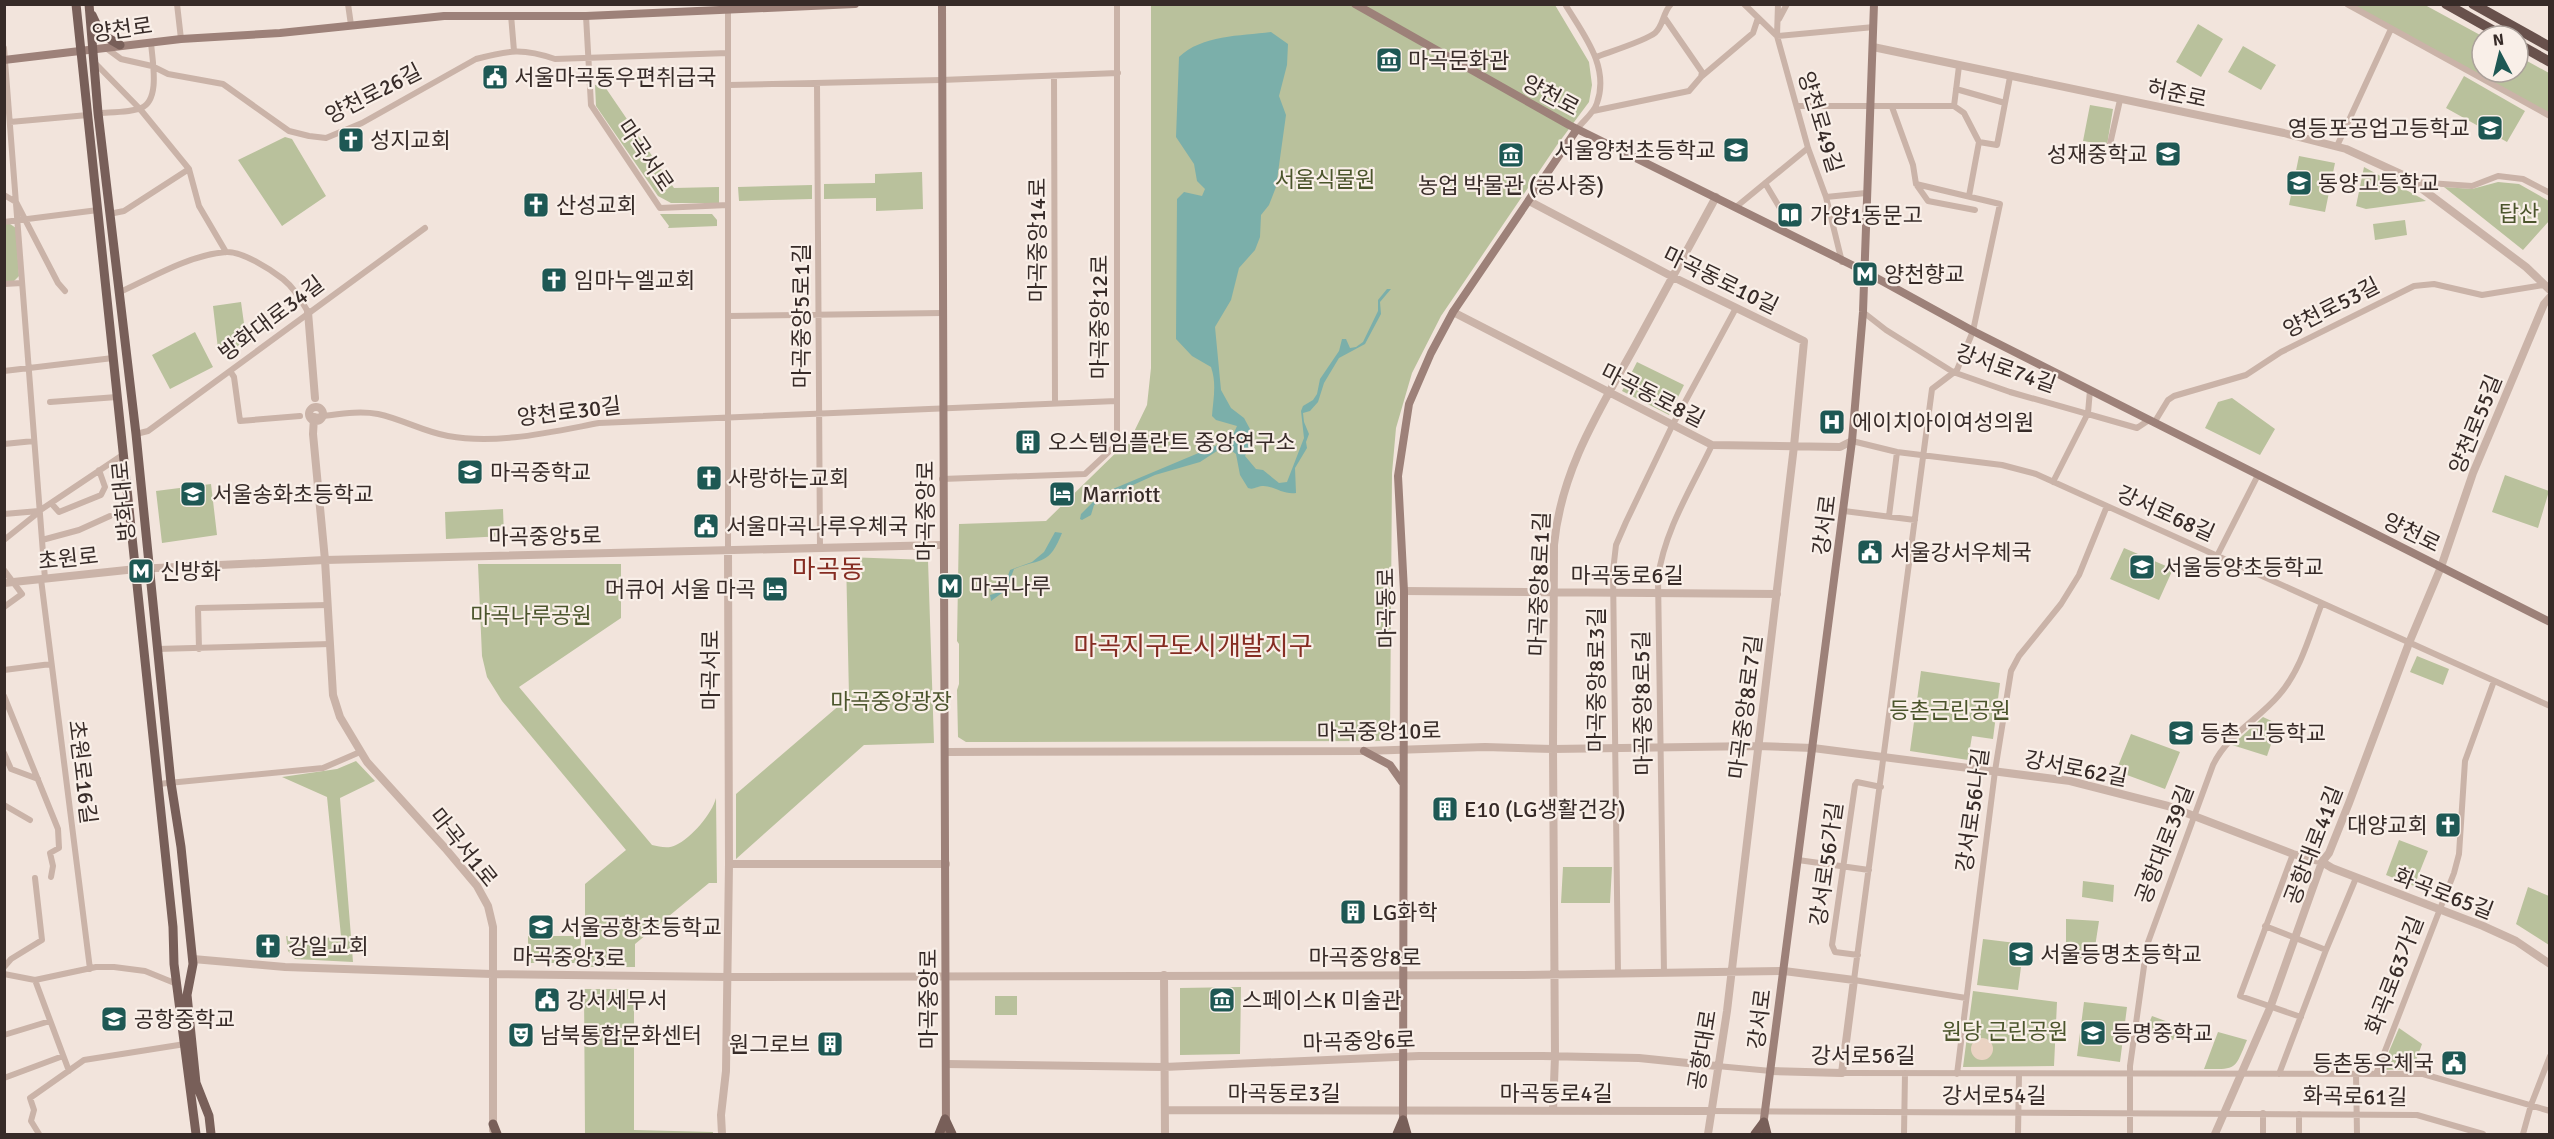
<svg xmlns="http://www.w3.org/2000/svg" width="2554" height="1139" viewBox="0 0 2554 1139" font-family="Signika,'Noto Sans KR',sans-serif">
<rect width="100%" height="100%" fill="#f2e4dc"/>
<path fill="#b9c19c" d="M1151,5H1555L1589,62L1592,85L1589,102L1557,145L1441,316L1412,373L1396,428L1392,473L1390,741L966,742L958,737L957,690L959,684V644L957,641L959,524L1046,521L1131,438L1147,405L1151,368Z
M2352,5H2425L2482,36V72H2518V56L2549,73V115Z
M2198,24L2223,39L2201,77L2176,62Z
M2243,46L2276,65L2261,90L2228,72Z
M2464,76L2525,111L2507,142L2446,108Z
M603,84L674,188L719,187V203H671L658,196L596,106L595,85Z
M2090,105L2113,109L2107,145L2083,141Z
M285,137L292,139L326,196L282,226L238,160Z
M2299,156L2335,163L2325,212L2289,205Z
M2364,167L2419,197L2426,201L2366,209L2356,206Z
M922,172L923,209L876,211V198L824,199V184L875,183V174Z
M2498,182L2519,184L2549,201V221L2523,250L2444,187L2472,189Z
M812,185V199L739,201L738,187Z
M660,214H712L717,220V226L668,228L669,226Z
M2405,220L2407,235L2375,240L2373,224Z
M5,224H10L16,228L19,276L13,282L5,283Z
M241,302L247,345L218,349L213,306Z
M195,332L213,367L170,389L152,355Z
M1637,362L1684,385L1669,415L1622,391Z
M2232,398L2275,429L2260,455L2205,428L2218,402Z
M2505,475L2549,491L2538,528L2492,512Z
M211,484L217,535L162,543L156,491Z
M503,509L504,536L446,539L445,512Z
M2124,548L2173,569L2159,600L2110,579Z
M846,557L928,560L934,743L864,745L736,859V794L849,697Z
M478,564H621V618L519,687L652,845C660,847 669,849 676,845C691,838 712,814 716,798L717,883H709L635,944V967H585V884L626,850L502,701L487,677L482,656Z
M2417,656L2449,669L2443,685L2410,672Z
M1921,671L2000,683L1993,739L1972,736L1968,760L1910,751Z
M2263,717L2278,724L2267,756L2232,745Z
M2131,734L2180,752L2165,789L2116,771Z
M356,761L375,781L340,798L353,962L295,959L288,951L286,936L303,941L341,936L327,797L282,777L337,769Z
M2399,840L2428,851L2414,886L2386,875Z
M1563,867H1612L1610,903H1561Z
M2083,881L2114,885L2113,902L2082,897Z
M2528,887L2549,896V945L2516,924Z
M2066,919L2099,921L2093,960L2066,956Z
M528,936H581L580,963H528Z
M1983,939L2024,944L2018,990L1977,985Z
M1241,987L1240,1054L1180,1055V988Z
M584,989H634V1130L713,1132V1134H585Z
M1973,991L2057,1002L2054,1066L1963,1067Z
M995,996H1017V1015H995Z
M2084,1002L2127,1007L2120,1062L2077,1056Z
M2152,1016L2179,1026L2173,1040L2146,1030Z
M2399,1028L2422,1044L2413,1069L2381,1070Z
M2218,1032L2247,1040C2234,1071 2237,1069 2204,1069Z"/>
<path fill="#ead3c3" d="M1971 1049a11 11 0 1 1 22 0a11 11 0 1 1-22 0Z"/>
<path fill="#7bafaa" d="M1271,32L1288,44L1287,65L1279,96L1286,115L1276,187L1269,205L1261,215L1260,237L1255,250L1239,268L1231,300L1215,327L1221,390L1231,408L1244,418L1250,429L1252,442L1245,456L1256,469L1263,470L1279,483L1287,482L1304,438L1301,411L1303,406L1313,400L1317,394L1320,379L1339,351L1342,339H1346L1350,348L1356,347L1363,342L1378,311V300L1387,289H1391L1380,302L1381,314L1365,344L1339,358L1324,383L1318,402L1310,411L1303,413L1304,422L1309,434L1306,442L1307,448L1295,468L1296,493C1283,495 1272,485 1262,486C1255,487 1254,490 1248,488L1240,475L1236,454L1229,449L1217,451L1200,462L1155,475L1133,485L1125,493L1105,499L1094,505L1091,515L1082,520L1080,519L1081,514L1101,494L1220,444L1233,435L1237,426L1216,420L1212,416C1213,400 1217,384 1211,367L1192,356L1176,339L1177,199L1184,192L1202,196L1205,189L1197,181L1194,164L1176,137L1179,57C1202,35 1240,36 1271,32Z
M1055,532L1062,533C1049,566 1041,558 1014,569L1006,590L991,601L990,595C1005,592 1006,581 1010,570L1032,562L1044,552Z"/>
<g fill="none" stroke-linecap="round" stroke-linejoin="round">
<path stroke="#cab3a8" stroke-width="6" d="M177,4L181,39
M348,4L351,25
M1565,4C1583,34 1610,66 1597,103C1594,113 1583,121 1577,129
M1744,4L1777,36L1808,148L1826,197L1842,262
M1778,4L1777,36L1874,27
M2347,4L2550,116
M728,10V550
M511,15L514,51
M586,16L591,105L660,208L728,205
M1664,17L1702,72L1701,77
M1779,19L1787,4
M4,48L45,579
M106,48L121,59L152,66L168,74L223,84L289,131L309,136L326,138L362,123L476,59C509,50 523,48 555,59L728,53
M1596,57C1609,52 1645,41 1655,33C1664,25 1662,14 1671,4
M94,62L140,109L189,169L199,206L226,252
M1959,66L1954,106L1964,113L1979,142L1997,145L2010,77
M1054,76L1055,403
M817,83L820,548
M729,85L941,80L1118,73
M1956,89L2005,103
M1797,106H1954
M1892,107L1913,165L1916,184L1928,201L1975,210
M1593,111L1689,91L1701,77L1753,33L1758,18
M98,113C111,112 129,113 141,108C161,100 152,60 151,42
M10,122L88,115
M2110,144L2120,100
M2337,146L2391,29
M2414,182L2472,186L2498,176L2523,179L2550,193
M1765,183L1787,220L1782,231
M1916,184L2000,204L1973,331L1957,370L1932,389L1854,980L1966,998
M4,195L16,202L58,283L65,291
M1969,196L1979,142
M1826,197L1866,193
M1736,207L1808,148
M109,214L124,211L189,169
M4,222L98,210
M4,284L22,283
M118,293C151,278 189,255 226,252C242,251 270,269 283,279C293,287 302,301 308,312
M1863,312L1886,330L1953,372L2010,392L2137,428L2149,420
M729,316L942,313
M4,371L113,358
M230,371L234,377L240,421L300,416
M50,402L117,397
M314,417C335,415 357,410 378,414C402,419 424,432 448,436C497,445 551,432 599,423L1116,401
M2154,423L2168,400L2174,396L2246,375L2281,352L2414,286L2434,284L2482,295L2544,285
M136,434L148,431L425,228
M1852,441L1897,452L2002,465L2036,474L2550,706
M4,444L34,441
M942,479L1085,474L1115,446L1117,434V4
M2053,482L2088,413L2090,390
M51,503L59,512L101,495L105,487L99,470
M1844,511L1915,520
M4,514L39,511L124,454
M1889,516L1897,452
M4,540L39,512
M42,540L79,530L110,516
M2217,556L2258,475
M4,570L22,594L4,607
M41,579L90,969
M157,649L330,644
M199,649L198,608L328,605
M4,670L51,664
M4,696L58,829L59,848L50,853L53,866L51,877
M4,753L11,769L38,779
M158,784L323,768L360,752
M4,805L30,820
M2293,854L2240,996L2301,1017
M1798,860L1869,870
M2265,926L2326,950L2356,878
M1858,955L1835,952L1832,945L1855,785L1857,782L1881,787
M4,967L11,959L42,940L35,878
M1618,973L1613,571L1616,545L1626,522L1672,426L1736,308
M1664,973L1658,578C1664,531 1692,487 1712,445
M4,974L35,980L96,967H114L145,971L177,984
M35,980L69,1071
M4,1035L50,1021
M1717,1066L1771,1071
M1842,1073L2423,1074L2550,1111
M1957,1074L1995,771L2011,671L2019,656L2061,604L2079,575L2107,506
M2279,1074L2326,950
M2356,1074L2357,1134
M2376,1074L2454,873L2459,854L2465,761L2494,681
M4,1078L63,1056
M1710,1111L2417,1115L2483,1134
M39,1134L31,1121L34,1110L30,1098L84,1060L185,1044
M1904,1134L1905,1073
M2018,1134L2019,1074
M2130,1134V1066L2147,945L2213,765C2228,734 2258,720 2279,695C2301,670 2310,634 2322,603
M2263,1134V1113
M2299,1134V1114
M2523,1134L2531,1105L2550,1056"/>
<path stroke="#cab3a8" stroke-width="8" d="M1873,47L2284,133L2346,149L2405,176L2526,267L2550,290
M1529,201L1673,277L1804,341L1794,446L1727,1011L1708,1134
M308,312L315,398
M1453,312L1712,445L1840,447L1852,441
M309 414a7 7 0 1 1 14 0a7 7 0 1 1-14 0Z
M314,417L313,434L325,560L333,695L340,717L367,762L445,848L477,886L488,906L493,927V1130
M4,583L136,569L325,560L942,545
M1404,591L1777,594
M946,752L1364,751L1485,747L1553,749L1758,746L1813,748L2070,781L2168,806L2293,854L2322,862L2332,868L2483,926L2516,941L2550,964
M729,864H946
M193,959L285,967L492,974L727,977L1523,975L1784,971L1854,980L1842,1073L1771,1071
M1164,975L1165,1134
M946,1064L1164,1067L1419,1056H1543L1639,1058L1717,1066
M1165,1110L1710,1111
M1553,1111L1555,1056L1553,749L1554,545C1561,470 1599,411 1635,346C1662,297 1689,247 1716,197
M722,1134L721,1115L726,1071L729,864L728,550
M2215,1134L2270,1008L2322,862L2329,853L2349,803L2409,643L2441,567L2473,473L2544,304L2550,297"/>
<path stroke="#9d8179" stroke-width="8" d="M942,4L946,1134
M1355,4L1569,125L1862,270L1973,331L2550,622
M4,60L181,39L280,33L444,16H586L855,4
M1364,751L1390,765L1402,782
M1403,1125L1404,591L1398,476L1409,404L1431,353L1453,312L1577,129
M1762,1134L1852,441L1863,312L1874,4"/>
<path stroke="#785f59" stroke-width="9" d="M76,4L173,927L174,964L196,1134
M89,4L98,113L136,434L171,783L181,847L193,964L187,995L196,1083L209,1116L211,1134
M92,15L101,34L120,45
M945,1119L952,1134
M1403,1120L1407,1134
M1764,1122L1767,1134
M493,1124L497,1134
M939,1134L945,1119
M1397,1134L1403,1120
M1755,1134L1764,1122"/>
<path stroke="#68514c" stroke-width="10" d="M2446,4L2503,36
M2473,4L2550,47
M2518,44L2550,62"/>
</g>
<defs>
<symbol id="museum-square" viewBox="-11 -11 22 22"><rect x="-9" y="-9" width="18" height="18" rx="4" fill="#1e5854" stroke="#f9efe8"/><path d="M0-6L6-3V-2H-6V-3ZM-5-1h2V3h-2ZM-1-1h2V3h-2ZM3-1h2V3H3ZM-6 4H6V6H-6Z" fill="#fff"/></symbol>
<symbol id="civic-square" viewBox="-11 -11 22 22"><rect x="-9" y="-9" width="18" height="18" rx="4" fill="#1e5854" stroke="#f9efe8"/><path d="M-.6-6.5H3V-4.5H.6V-3L4-1V1h2V6H-6V1h2V-1L-.6-3ZM-1.2 2.5V6h2.4V2.5Z" fill="#fff"/></symbol>
<symbol id="school-square" viewBox="-11 -11 22 22"><rect x="-9" y="-9" width="18" height="18" rx="4" fill="#1e5854" stroke="#f9efe8"/><path d="M0-5L7-2L0 1L-7-2ZM-4 1L0 2.5L4 1V4Q0 6-4 4Z" fill="#fff"/></symbol>
<symbol id="church-square" viewBox="-11 -11 22 22"><rect x="-9" y="-9" width="18" height="18" rx="4" fill="#1e5854" stroke="#f9efe8"/><path d="M-1.2-6h2.4v3.5h3.3v2.4h-3.3V6h-2.4V-.1h-3.3v-2.4h3.3Z" fill="#fff"/></symbol>
<symbol id="library-square" viewBox="-11 -11 22 22"><rect x="-9" y="-9" width="18" height="18" rx="4" fill="#1e5854" stroke="#f9efe8"/><path d="M-6-4Q-3-5.5-.7-3.5V5Q-3 3-6 4ZM6-4Q3-5.5 .7-3.5V5Q3 3 6 4Z" fill="#fff"/></symbol>
<symbol id="metro-square" viewBox="-11 -11 22 22"><rect x="-9" y="-9" width="18" height="18" rx="4" fill="#1e5854" stroke="#f9efe8"/><path d="M-5.5 5V-5H-3L0 0L3-5H5.5V5H3V-.5L0 4L-3-.5V5Z" fill="#fff"/></symbol>
<symbol id="hospital-square" viewBox="-11 -11 22 22"><rect x="-9" y="-9" width="18" height="18" rx="4" fill="#1e5854" stroke="#f9efe8"/><path d="M-5-5h3v3.5h4V-5h3V5h-3V1.5h-4V5h-3Z" fill="#fff"/></symbol>
<symbol id="building-square" viewBox="-11 -11 22 22"><rect x="-9" y="-9" width="18" height="18" rx="4" fill="#1e5854" stroke="#f9efe8"/><path d="M-4-6H4V6H1V3H-1V6H-4ZM-2.5-4.3h1.7v1.8h-1.7ZM.8-4.3h1.7v1.8H.8ZM-2.5-1h1.7V.8h-1.7ZM.8-1h1.7V.8H.8Z" fill="#fff"/></symbol>
<symbol id="hotel-square" viewBox="-11 -11 22 22"><rect x="-9" y="-9" width="18" height="18" rx="4" fill="#1e5854" stroke="#f9efe8"/><path d="M-6-4.5h1.5V1H6V5H4.5V3h-9V5H-6ZM-4 0a1.8 1.8 0 1 1 3.6 0ZM.5 0V-2.5h3Q6-2.5 6 0Z" fill="#fff"/></symbol>
<symbol id="theatre-square" viewBox="-11 -11 22 22"><rect x="-9" y="-9" width="18" height="18" rx="4" fill="#1e5854" stroke="#f9efe8"/><path d="M-5-5.5Q0-4 5-5.5V0Q5 5 0 6Q-5 5-5 0ZM-3.3-2.5H-1v1.5H-3.3ZM1-2.5H3.3v1.5H1ZM-2.8 1Q0 5.5 2.8 1Z" fill="#fff"/></symbol>
</defs>
<g fill-rule="evenodd">
<use href="#museum-square" x="1374" y="45" width="30" height="30"/>
<use href="#civic-square" x="480" y="62" width="30" height="30"/>
<use href="#school-square" x="2475" y="113" width="30" height="30"/>
<use href="#church-square" x="336" y="125" width="30" height="30"/>
<use href="#school-square" x="1721" y="135" width="30" height="30"/>
<use href="#school-square" x="2153" y="139" width="30" height="30"/>
<use href="#museum-square" x="1496" y="140" width="30" height="30"/>
<use href="#school-square" x="2284" y="168" width="30" height="30"/>
<use href="#church-square" x="521" y="190" width="30" height="30"/>
<use href="#library-square" x="1775" y="200" width="30" height="30"/>
<use href="#metro-square" x="1850" y="259" width="30" height="30"/>
<use href="#church-square" x="539" y="265" width="30" height="30"/>
<use href="#hospital-square" x="1817" y="407" width="30" height="30"/>
<use href="#building-square" x="1013" y="427" width="30" height="30"/>
<use href="#school-square" x="455" y="457" width="30" height="30"/>
<use href="#church-square" x="694" y="463" width="30" height="30"/>
<use href="#school-square" x="178" y="479" width="30" height="30"/>
<use href="#hotel-square" x="1047" y="479" width="30" height="30"/>
<use href="#civic-square" x="691" y="511" width="30" height="30"/>
<use href="#civic-square" x="1855" y="537" width="30" height="30"/>
<use href="#school-square" x="2127" y="552" width="30" height="30"/>
<use href="#metro-square" x="126" y="556" width="30" height="30"/>
<use href="#metro-square" x="935" y="571" width="30" height="30"/>
<use href="#hotel-square" x="760" y="574" width="30" height="30"/>
<use href="#school-square" x="2166" y="718" width="30" height="30"/>
<use href="#building-square" x="1430" y="794" width="30" height="30"/>
<use href="#church-square" x="2433" y="810" width="30" height="30"/>
<use href="#building-square" x="1338" y="897" width="30" height="30"/>
<use href="#school-square" x="526" y="912" width="30" height="30"/>
<use href="#church-square" x="253" y="931" width="30" height="30"/>
<use href="#school-square" x="2006" y="939" width="30" height="30"/>
<use href="#civic-square" x="532" y="985" width="30" height="30"/>
<use href="#museum-square" x="1207" y="985" width="30" height="30"/>
<use href="#school-square" x="99" y="1004" width="30" height="30"/>
<use href="#school-square" x="2078" y="1018" width="30" height="30"/>
<use href="#theatre-square" x="506" y="1020" width="30" height="30"/>
<use href="#building-square" x="815" y="1029" width="30" height="30"/>
<use href="#civic-square" x="2439" y="1048" width="30" height="30"/>
</g>
<g text-anchor="middle" stroke-width="4.5" stroke-linejoin="round" paint-order="stroke">
<g font-size="22" fill="#372b28" stroke="#f9efe8">
<text transform="translate(122 29) rotate(-8)" y="8">양천로</text>
<text transform="translate(373 93) rotate(-27)" y="8">양천로26길</text>
<text transform="translate(2177 93) rotate(12)" y="8">허준로</text>
<text transform="translate(1551 95) rotate(28)" y="8">양천로</text>
<text transform="translate(1821 122) rotate(73)" y="8">양천로49길</text>
<text transform="translate(646 155) rotate(56)" y="8">마곡서로</text>
<text transform="translate(1037 240) rotate(-90)" y="8">마곡중앙14로</text>
<text transform="translate(1721 280) rotate(26)" y="8">마곡동로10길</text>
<text transform="translate(2331 307) rotate(-27)" y="8">양천로53길</text>
<text transform="translate(801 316) rotate(-90)" y="8">마곡중앙5로1길</text>
<text transform="translate(1099 317) rotate(-90)" y="8">마곡중앙12로</text>
<text transform="translate(271 318) rotate(-37)" y="8">방화대로34길</text>
<text transform="translate(2006 368) rotate(19)" y="8">강서로74길</text>
<text transform="translate(1653 395) rotate(27)" y="8">마곡동로8길</text>
<text transform="translate(569 411) rotate(-7)" y="8">양천로30길</text>
<text transform="translate(2475 424) rotate(-68)" y="8">양천로55길</text>
<text transform="translate(123 501) rotate(-95)" y="8">방화대로</text>
<text transform="translate(925 511) rotate(-90)" y="8">마곡중앙로</text>
<text transform="translate(2166 513) rotate(24)" y="8">강서로68길</text>
<text transform="translate(1824 525) rotate(-83)" y="8">강서로</text>
<text transform="translate(2412 532) rotate(26)" y="8">양천로</text>
<text transform="translate(545 536) rotate(-1)" y="8">마곡중앙5로</text>
<text transform="translate(68 558) rotate(-6)" y="8">초원로</text>
<text x="1627" y="583">마곡동로6길</text>
<text transform="translate(1539 584) rotate(-88)" y="8">마곡중앙8로1길</text>
<text transform="translate(1386 608) rotate(-91)" y="8">마곡동로</text>
<text transform="translate(710 670) rotate(-90)" y="8">마곡서로</text>
<text transform="translate(1596 680) rotate(-90)" y="8">마곡중앙8로3길</text>
<text transform="translate(1642 703) rotate(-91)" y="8">마곡중앙8로5길</text>
<text transform="translate(1745 707) rotate(-83)" y="8">마곡중앙8로7길</text>
<text transform="translate(1379 731) rotate(-1)" y="8">마곡중앙10로</text>
<text transform="translate(2076 768) rotate(11)" y="8">강서로62길</text>
<text transform="translate(83 772) rotate(83)" y="8">초원로16길</text>
<text transform="translate(1972 810) rotate(-82)" y="8">강서로56나길</text>
<text transform="translate(2164 844) rotate(-69)" y="8">공항대로39길</text>
<text transform="translate(2313 845) rotate(-69)" y="8">공항대로41길</text>
<text transform="translate(464 847) rotate(51)" y="8">마곡서1로</text>
<text transform="translate(1826 864) rotate(-82)" y="8">강서로56가길</text>
<text transform="translate(2444 893) rotate(21)" y="8">화곡로65길</text>
<text transform="translate(569 957) rotate(1)" y="8">마곡중앙3로</text>
<text x="1365" y="965">마곡중앙8로</text>
<text transform="translate(2394 975) rotate(-69)" y="8">화곡로63가길</text>
<text transform="translate(928 999) rotate(-90)" y="8">마곡중앙로</text>
<text transform="translate(1759 1019) rotate(-83)" y="8">강서로</text>
<text transform="translate(1359 1041) rotate(-2)" y="8">마곡중앙6로</text>
<text transform="translate(1702 1050) rotate(-81)" y="8">공항대로</text>
<text x="1863" y="1063">강서로56길</text>
<text x="1284" y="1101">마곡동로3길</text>
<text x="1556" y="1101">마곡동로4길</text>
<text x="1994" y="1103">강서로54길</text>
<text transform="translate(2355 1096) rotate(1)" y="8">화곡로61길</text>
</g>
<g font-size="22" fill="#372b28" stroke="#f9efe8" text-anchor="start">
<text x="1408" y="68">마곡문화관</text>
<text x="514" y="85">서울마곡동우편취급국</text>
<text x="2470" y="136" text-anchor="end">영등포공업고등학교</text>
<text x="370" y="148">성지교회</text>
<text x="1716" y="158" text-anchor="end">서울양천초등학교</text>
<text x="2148" y="162" text-anchor="end">성재중학교</text>
<text x="2318" y="191">동양고등학교</text>
<text x="1511" y="193" text-anchor="middle">농업 박물관 (공사중)</text>
<text x="556" y="213">산성교회</text>
<text x="1810" y="223">가양1동문고</text>
<text x="1884" y="282">양천향교</text>
<text x="574" y="288">임마누엘교회</text>
<text x="1852" y="430">에이치아이여성의원</text>
<text x="1048" y="450">오스템임플란트 중앙연구소</text>
<text x="490" y="480">마곡중학교</text>
<text x="728" y="486">사랑하는교회</text>
<text x="212" y="502">서울송화초등학교</text>
<text x="1082" y="502">Marriott</text>
<text x="726" y="534">서울마곡나루우체국</text>
<text x="1890" y="560">서울강서우체국</text>
<text x="2162" y="575">서울등양초등학교</text>
<text x="160" y="579">신방화</text>
<text x="970" y="594">마곡나루</text>
<text x="756" y="597" text-anchor="end">머큐어 서울 마곡</text>
<text x="2200" y="741">등촌 고등학교</text>
<text x="1464" y="817">E10 (LG생활건강)</text>
<text x="2428" y="833" text-anchor="end">대양교회</text>
<text x="1372" y="920">LG화학</text>
<text x="560" y="935">서울공항초등학교</text>
<text x="288" y="954">강일교회</text>
<text x="2040" y="962">서울등명초등학교</text>
<text x="566" y="1008">강서세무서</text>
<text x="1242" y="1008">스페이스K 미술관</text>
<text x="134" y="1027">공항중학교</text>
<text x="2112" y="1041">등명중학교</text>
<text x="540" y="1043">남북통합문화센터</text>
<text x="810" y="1052" text-anchor="end">원그로브</text>
<text x="2434" y="1071" text-anchor="end">등촌동우체국</text>
</g>
<g font-size="22" fill="#4b552c" stroke="#f9efe8">
<text x="1325" y="187">서울식물원</text>
<text x="2519" y="221">탑산</text>
<text x="531" y="623">마곡나루공원</text>
<text x="891" y="709">마곡중앙광장</text>
<text x="1950" y="718">등촌근린공원</text>
<text x="2005" y="1039">원당 근린공원</text>
</g>
<g font-size="26" fill="#852c22" stroke="#f9efe8">
<text x="828" y="578">마곡동</text>
<text x="1193" y="655">마곡지구도시개발지구</text>
</g>
</g>
<rect width="2554" height="1139" fill="none" stroke="#372b28" stroke-width="12"/>
<g transform="translate(2500 54) rotate(353)"><circle r="28" fill="#f9efe8" stroke="#aba19b" stroke-width="1.5"/>
<path d="M0-4.5L10 22L0 15L-10 22Z" fill="#1e5854"/>
<text y="-9" font-size="16" font-weight="bold" text-anchor="middle" fill="#372b28">N</text>
</g>
</svg>
